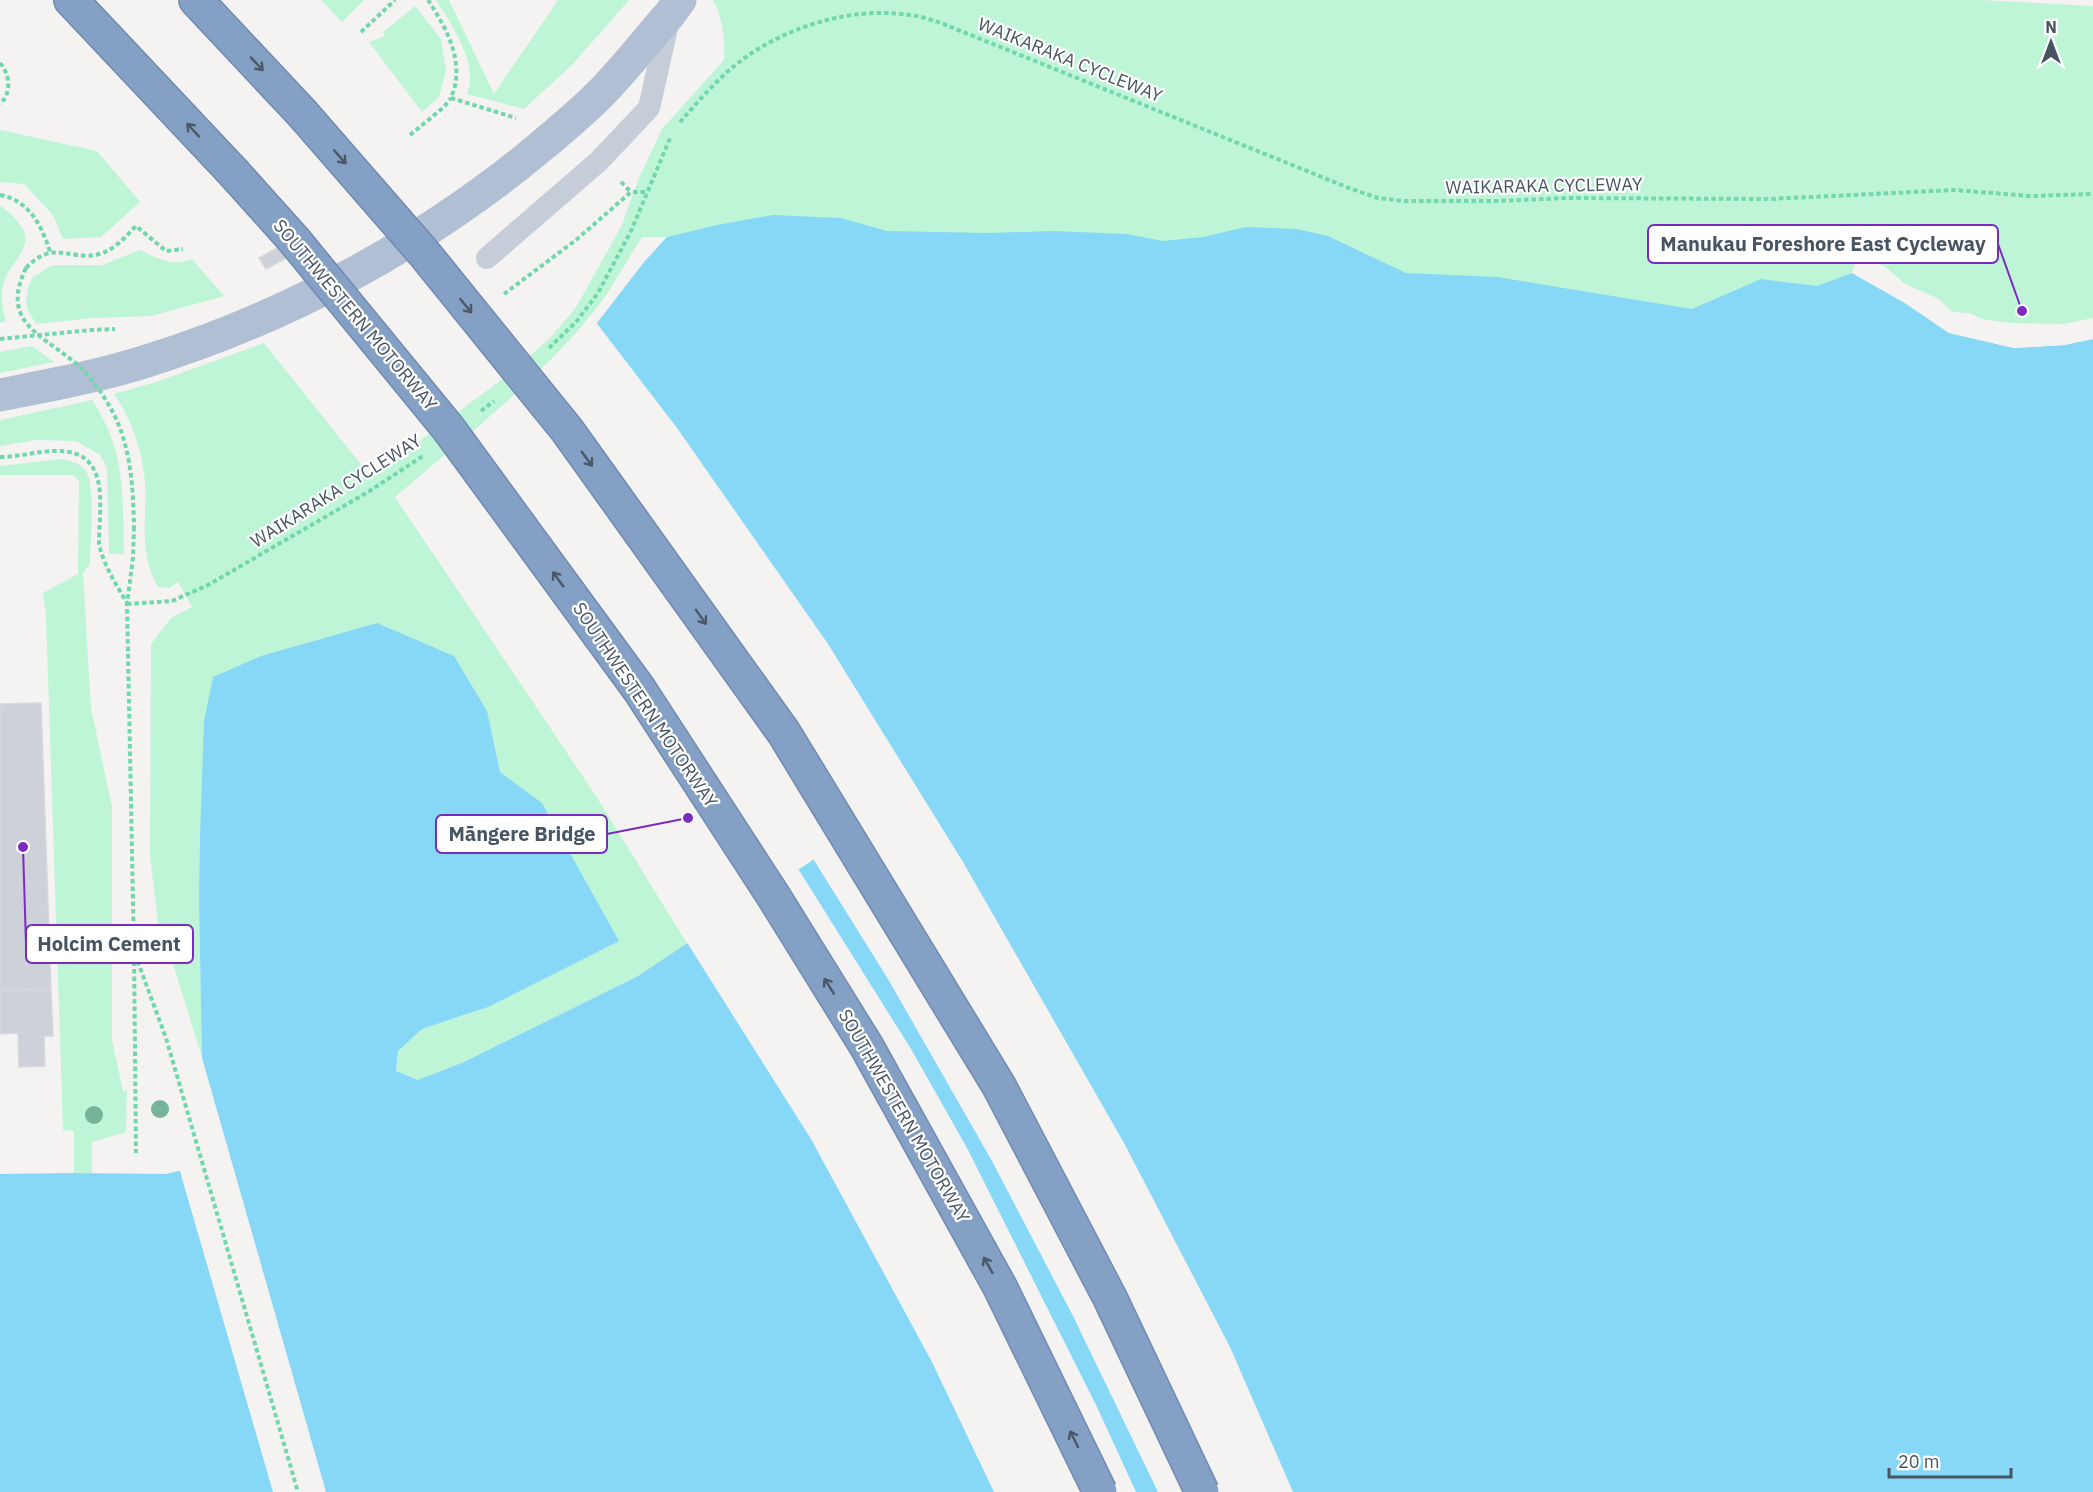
<svg xmlns="http://www.w3.org/2000/svg" width="2093" height="1492" viewBox="0 0 2093 1492" font-family="'IBM Plex Sans',sans-serif">
<rect width="100%" height="100%" fill="#f5f2f2"/>
<path fill="#bef5d7" d="M321,0H364L342,22Z
M436,0H449L494,94L558,0H629L572,65L524,109L467,94C479,63 452,26 436,0Z
M713,0H1981L2093,6V318L2063,324L2010,323L1982,319L1969,313L1952,312L1939,299L1905,284L1888,269L1858,251L1852,273L1949,333L2014,348L2064,345L2093,339V1070L707,284L667,237H642C626,261 613,288 595,310C539,380 463,439 395,497L596,796L688,945L638,976L464,1062L419,1080L396,1072L398,1051L422,1029L480,1010L199,903L202,1058L169,951L162,955L150,856L151,644L171,618L192,607L178,582L170,588L158,587C138,552 147,519 145,482C142,450 132,420 114,394L156,382L264,343L371,477L505,377L549,339L575,309L622,225L638,180L662,129L724,60C725,39 723,19 713,0Z
M415,6L441,39L446,71L439,97L422,112L369,42L385,36L383,32Z
M0,130L97,151L140,202L101,237L63,239L53,215L24,184L0,182Z
M0,206C9,211 14,217 20,225C36,245 12,261 5,279C0,292 2,308 6,321L0,323Z
M140,250C157,258 174,268 192,259L224,296L152,316L93,318L36,324L28,311L26,301L28,287L33,277L53,265H102Z
M32,346L54,362L0,373V352Z
M92,400C127,453 122,495 124,554H109L107,468L100,455L76,441L37,440L0,446V420Z
M61,459C70,461 80,462 86,471C96,486 90,544 90,564L83,573L91,708L112,807V1040L123,1091H127L126,1132L92,1142V1173H74V1131L63,1130L46,616L43,593L78,574L79,481L73,475H0V466Z"/>
<path fill="#87d8f6" d="M773,215L841,218L887,231L988,233L1053,231L1127,234L1163,241L1203,237L1246,227L1297,229L1328,236L1406,273L1497,277L1692,309L1761,279L1817,286L1852,273L1905,303L1949,333L2014,348L2064,345L2093,339V1492H0V1174L74,1173L166,1174L204,1165L199,902L200,836L204,721L213,677L261,656L377,623L454,656L487,711L500,772L542,803L619,941L488,1007L422,1029L398,1051L396,1071L418,1080L464,1062L638,976L864,826L560,371L644,262L667,237L717,225Z"/>
<path fill="#f5f2f2" d="M1853,270L1906,301L1950,330L2015,345L2063,342L2093,336V339L2064,345L2014,348L1949,333L1905,303L1852,273Z
M595,321L677,428L828,644L963,862L1124,1143L1230,1347L1293,1492H1158L1073,1316L992,1161L888,979L812,857L860,825L557,372L558,369Z
M797,867L911,1049L967,1148L1097,1407L1136,1492H994L932,1362L811,1139L686,941Z
M199,1047L202,1058L326,1492H273L179,1168L201,1163Z"/>
<path fill="#ced1d8" stroke="#d6d8de" stroke-width="1.5" d="M288,242L294,254L266,269L259,258Z
M41,703L51,990L0,991V704Z
M51,990L53,1036H44L45,1066L19,1067L18,1033L0,1034V991Z"/>
<g fill="none" stroke-linecap="round" stroke-linejoin="round">
<defs>
<path id="highway" d="M71,0L233,172
M196,0L302,113"/>
</defs>
<use href="#highway" stroke="#708bb1" stroke-width="36"/>
<path stroke="#71d7ac" stroke-width="4" stroke-dasharray="4.5 3" stroke-linecap="butt" d="M428,0C443,23 459,50 456,79C456,85 453,92 451,98L516,118
M361,32L395,0
M0,63C10,74 12,93 0,104
M680,122C698,102 717,79 738,63C784,27 851,6 910,15C921,16 931,20 941,23L1349,188L1378,198L1403,201H1497L1566,198L1770,199L1954,190L2030,196L2093,194
M410,135L444,107L451,98
M621,182L631,192
M0,195C29,200 42,226 50,252
M26,268C55,238 69,262 99,254C115,250 125,237 136,226L166,251L183,249
M504,294L576,240L631,192H648
M0,339L91,330L115,329
M549,348L576,322L598,293L631,231L671,136
M481,411L494,401
M0,457C19,457 37,451 56,451C112,450 99,506 99,544C104,566 116,584 127,603
M134,527L133,558L127,604L134,951L136,1153
M127,604L172,601L208,585L368,492L423,456
M135,954L166,1038L298,1492"/>
<path stroke="#c5cdd8" stroke-width="22" d="M487,258L599,161L649,108L669,19"/>
<path stroke="#b0bfd3" stroke-width="33" d="M0,395C50,385 101,376 150,360C286,317 415,248 527,158C551,138 576,118 598,96C624,70 646,41 670,14L680,0"/>
<use href="#highway" stroke="#85a0c5" stroke-width="33"/>
<defs>
<path id="highway-bridge" d="M302,113L423,252L567,430L784,733L999,1086L1110,1298L1202,1492
M233,172L294,240L448,428L639,689L774,897L867,1047L1000,1287L1100,1492"/>
</defs>
<use href="#highway-bridge" stroke="#708bb1" stroke-width="36" stroke-linecap="butt"/>
<path stroke="#71d7ac" stroke-width="4" stroke-dasharray="4.5 3" stroke-linecap="butt" d="M26,268C0,321 40,334 73,361C88,373 100,390 110,407C131,444 133,485 134,527"/>
<use href="#highway-bridge" stroke="#85a0c5" stroke-width="33"/>
</g>
<g fill="#75b498">
<circle cx="160" cy="1109" r="9"/>
<circle cx="94" cy="1115" r="9"/>
</g>
<defs><path id="oneway-shaft" d="M-6 0H5M1.5-3L5.5 0L1.5 3" fill="none" stroke-width="1.6" stroke-linecap="round" stroke-linejoin="round" transform="scale(1.5)"/></defs>
<g stroke="#4a5867">
<use href="#oneway-shaft" transform="translate(257 64) rotate(47)"/>
<use href="#oneway-shaft" transform="translate(193 130) rotate(-133)"/>
<use href="#oneway-shaft" transform="translate(340 157) rotate(49)"/>
<use href="#oneway-shaft" transform="translate(466 306) rotate(51)"/>
<use href="#oneway-shaft" transform="translate(587 459) rotate(54)"/>
<use href="#oneway-shaft" transform="translate(558 579) rotate(-126)"/>
<use href="#oneway-shaft" transform="translate(701 617) rotate(55)"/>
<use href="#oneway-shaft" transform="translate(829 986) rotate(-122)"/>
<use href="#oneway-shaft" transform="translate(988 1265) rotate(-119)"/>
<use href="#oneway-shaft" transform="translate(1074 1439) rotate(-116)"/>
</g>
<g text-anchor="middle" stroke-width="4.5" stroke-linejoin="round" paint-order="stroke">
<g font-size="18" fill="#475462" stroke="#fff">
<text transform="translate(1070 60) rotate(22)" y="6">WAIKARAKA CYCLEWAY</text>
<text transform="translate(1544 186) rotate(-1)" y="6">WAIKARAKA CYCLEWAY</text>
<text transform="translate(355 315) rotate(50)" y="6">SOUTHWESTERN MOTORWAY</text>
<text transform="translate(336 491) rotate(-32)" y="6">WAIKARAKA CYCLEWAY</text>
<text transform="translate(645 705) rotate(56)" y="6">SOUTHWESTERN MOTORWAY</text>
<text transform="translate(904 1116) rotate(60)" y="6">SOUTHWESTERN MOTORWAY</text>
</g>
</g>
<path fill="none" stroke="#7b2cbf" stroke-width="2" d="M2022 311L1998 244M688 818L607 834M23 847L26 944"/>
<g fill="#7b2cbf" stroke="#fff" stroke-width="2">
<circle cx="2022" cy="311" r="6"/>
<circle cx="688" cy="818" r="6"/>
<circle cx="23" cy="847" r="6"/>
</g>
<g fill="#fff" stroke="#7b2cbf" stroke-width="2">
<rect x="1648" y="225" width="350" height="38" rx="6"/>
<rect x="436" y="815" width="171" height="38" rx="6"/>
<rect x="26" y="925" width="167" height="38" rx="6"/>
</g>
<g font-size="20" text-anchor="middle" font-weight="bold" fill="#475462">
<text x="1823" y="251">Manukau Foreshore East Cycleway</text>
<text x="522" y="841">Māngere Bridge</text>
<text x="109" y="951">Holcim Cement</text>
</g>
<g transform="translate(2051 42)" stroke="#ffffff" stroke-width="4.5" paint-order="stroke">
<path d="M0-4.5L10 22L0 15L-10 22Z" fill="#475462"/>
<text y="-9" font-size="16" font-weight="bold" text-anchor="middle" fill="#475462">N</text>
</g>
<path d="M1889 1468v9h122v-9" fill="none" stroke="#475462" stroke-width="3"/>
<text x="1898" y="1468" font-size="18" fill="#475462" stroke="#ffffff" stroke-width="4.5" paint-order="stroke">20 m</text>
</svg>
